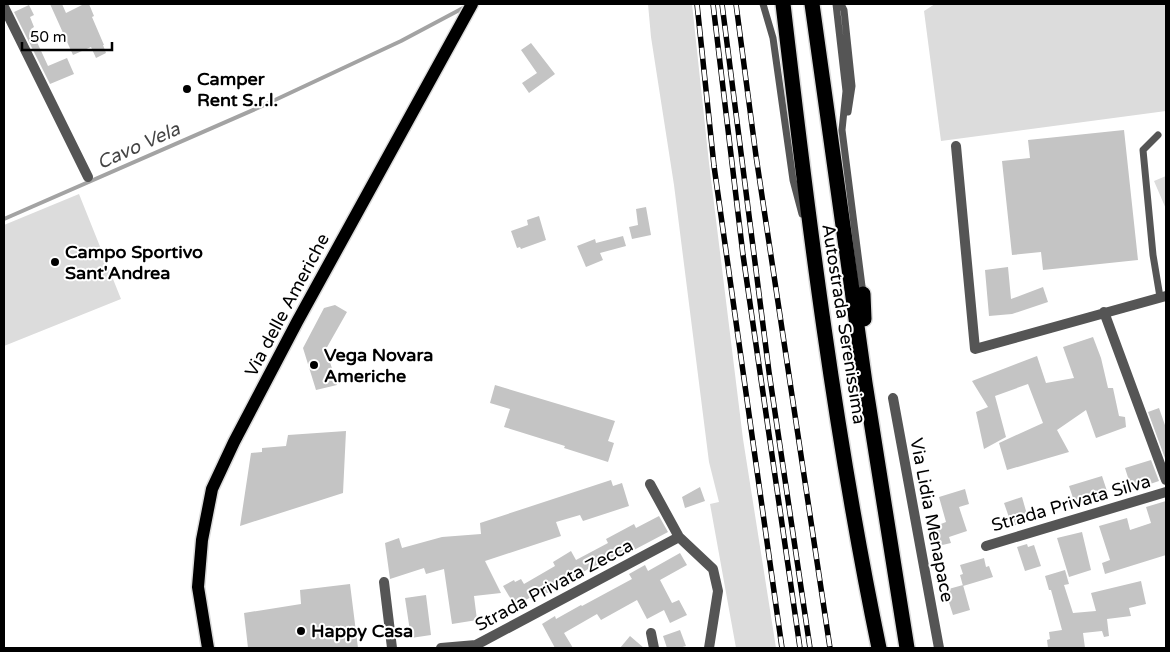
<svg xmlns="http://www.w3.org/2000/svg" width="1170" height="652" viewBox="0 0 1170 652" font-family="'Varela Round',sans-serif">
<rect width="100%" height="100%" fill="#fff"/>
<path fill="#dcdcdc" d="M648,4H692L709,163L743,439L776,648H736L710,504L719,502L709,462L674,185L651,37Z
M935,4H1166V111L941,141L924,11Z
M1166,176V209L1154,181Z
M79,194L121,299L4,346V225Z"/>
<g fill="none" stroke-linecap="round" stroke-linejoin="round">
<path stroke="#a3a3a3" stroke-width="4" d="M4,219L260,107L401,41L465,7"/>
</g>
<path fill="#c4c4c4" d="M50,4H62L66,13L84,4H89L94,16L92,17L104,45H103L106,53L96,58L91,47L73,55Z
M29,5L34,15L30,17L34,27L31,29L48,66L67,58L74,74L50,84L14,12Z
M531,43L555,74L529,93L522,83L537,73L521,50Z
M1124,130L1138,260L1043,270L1041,252L1012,255L1002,161L1030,158L1028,140Z
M646,207L651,235L632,239L629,227L638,225L636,209Z
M539,216L546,240L521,249L520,247L517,248L511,231L528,225L527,220Z
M623,236L626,246L600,253L603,260L586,267L577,246L595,239L596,243Z
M1008,267L1011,299L1043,287L1048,302L1012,314L989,316L985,270Z
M335,305L347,312L326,349L337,385L316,390L303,348L324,308Z
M1093,337L1101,358L1108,388H1113L1119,416L1125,417L1126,427L1096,438L1086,410L1057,430L1069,452L1007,470L999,443L1043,423L1028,384L995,396L1006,437L984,449L976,412L988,407L972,381L1037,356L1046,383L1074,378L1063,347Z
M495,385L615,421L608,441L614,443L608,462L564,448L565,446L504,427L510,409L490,403Z
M1159,408L1166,428V461L1148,412Z
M346,431L343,493L240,526L251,453L262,452V448L286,446L288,435Z
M1151,460L1159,481L1132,490L1125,468Z
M1102,476L1108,494L1075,504L1069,486Z
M611,480L613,486L622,483L629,506L583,521L580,515L556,522L561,536L485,561L501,593L474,596L477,620L452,624L444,569L426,574L424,568L390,579L385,543L399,538L402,548L442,537L481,534L480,523Z
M700,487L705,501L685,508L682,497Z
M965,489L969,504L959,507L967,531L949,537L951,543L938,546L933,527L946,522L939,497Z
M1022,497L1028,518L1023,520L1024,523L1012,526L1004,503Z
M1166,501V555L1105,574L1102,563L1110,560L1099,526L1127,518L1130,530L1151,523L1146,507Z
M659,516L668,532L632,551L631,550L592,572L590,568L542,596L540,592L515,606L503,586L514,580L515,582L521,579L524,584L555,566L553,562L571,551L576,560L608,543L606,539L634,524L636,528Z
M1082,532L1091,570L1069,577L1057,538Z
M1027,544L1028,547L1034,545L1041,566L1025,571L1017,547Z
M680,553L687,565L660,580L672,603L679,600L687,615L670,623L664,610L647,619L637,600L601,620L597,614L564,633L573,648H555L542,624L555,616L556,619L581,605L582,606L632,579L629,574L645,565L648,571Z
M984,558L986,567L989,566L993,577L963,586L960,575L963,574L960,565Z
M1065,570L1069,584L1064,585L1073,613L1096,611L1091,593L1141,581L1146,604L1129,608L1131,616L1107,619L1109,636L1104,637L1102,631L1083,633L1085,648H1048L1047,640L1050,639L1049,632L1062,630L1051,590H1049L1045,576Z
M350,584L358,648H248L244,613L301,604L300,590Z
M963,585L970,610L953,615L945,590Z
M426,595L431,635L411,638L405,598Z
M680,630L686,646L679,648H667L663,636Z
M630,636L644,648H620Z"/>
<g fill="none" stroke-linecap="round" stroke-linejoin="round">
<defs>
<path id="primary" d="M208,648L198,587L202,540L212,489L234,442L297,322L472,4"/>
<path id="highway" d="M783,4C808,219 835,436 879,648
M812,4L865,383L907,648
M863,294L864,319"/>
</defs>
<use href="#primary" stroke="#dbdbdb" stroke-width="15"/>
<use href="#highway" stroke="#dbdbdb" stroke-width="18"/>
<path stroke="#555" stroke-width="7" d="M763,4L773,38L793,180L802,214
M836,4L846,91L842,130L863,294
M841,4L844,10L852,86L848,112
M1158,135L1143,150L1153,255L1160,297"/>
<path stroke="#555" stroke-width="10" d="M4,7L88,177
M956,146L975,349L1166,296
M1104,312L1166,480
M893,398L939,648
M650,484L679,537L713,569L718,591L709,648
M986,546L1166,492
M384,582L392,648
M651,633L654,648
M441,648L476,645L679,537"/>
<use href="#primary" stroke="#000" stroke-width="12"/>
<use href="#highway" stroke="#000" stroke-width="15"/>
<defs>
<path id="rail" d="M697,4L714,166L782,648
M713,4L743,255L800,648
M722,4L769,372L810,648
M736,4L756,156L830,648"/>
</defs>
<use href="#rail" stroke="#000" stroke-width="5.5"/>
<use href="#rail" stroke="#fff" stroke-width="4" stroke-dasharray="11" stroke-linecap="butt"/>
</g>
<g fill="#000" stroke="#fff" stroke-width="2">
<circle cx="187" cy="89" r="5"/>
<circle cx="55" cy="262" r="5"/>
<circle cx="314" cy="365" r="5"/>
<circle cx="301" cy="631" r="5"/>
</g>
<g text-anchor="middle" stroke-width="4" stroke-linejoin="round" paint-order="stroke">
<g font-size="18" font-weight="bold" fill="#000" stroke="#fff" text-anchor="start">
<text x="197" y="85">Camper<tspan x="197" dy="21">Rent S.r.l.</tspan></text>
<text x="65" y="258">Campo Sportivo<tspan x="65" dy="21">Sant'Andrea</tspan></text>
<text x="324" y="361">Vega Novara<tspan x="324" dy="21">Americhe</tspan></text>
<text x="311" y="637">Happy Casa</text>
</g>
<g font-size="18" fill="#000" stroke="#fff">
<text transform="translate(287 305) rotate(-62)" y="6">Via delle Americhe</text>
<text transform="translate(844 324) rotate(81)" y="6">Autostrada Serenissima</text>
<text transform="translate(1071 503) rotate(-16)" y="6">Strada Privata Silva</text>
<text transform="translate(932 520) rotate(79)" y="6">Via Lidia Menapace</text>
<text transform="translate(554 585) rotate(-28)" y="6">Strada Privata Zecca</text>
</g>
<g font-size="19" font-style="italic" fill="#444" stroke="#fff">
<text transform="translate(138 145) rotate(-24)" y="7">Cavo Vela</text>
</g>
</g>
<rect width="1170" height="652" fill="none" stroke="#000000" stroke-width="10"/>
<path d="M22 42v8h90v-8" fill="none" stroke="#000000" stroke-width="2.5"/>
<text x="30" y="42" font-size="15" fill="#000000" stroke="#ffffff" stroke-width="4" paint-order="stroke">50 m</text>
</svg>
